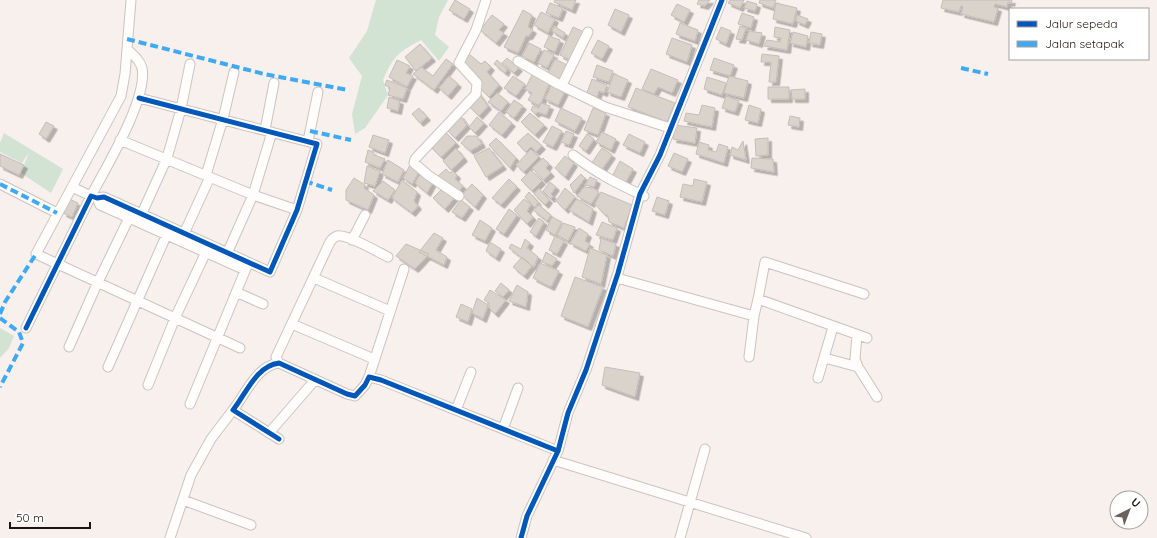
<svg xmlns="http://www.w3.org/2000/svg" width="1157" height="538" viewBox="0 0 1157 538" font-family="Quicksand,sans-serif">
<defs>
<filter id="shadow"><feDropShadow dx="3.5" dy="3.5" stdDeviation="0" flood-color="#0004"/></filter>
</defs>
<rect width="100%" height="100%" fill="#f7f0ec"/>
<path fill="#d2e2d3" d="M376,0H448L439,17L435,35L449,47L439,61L421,40C398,52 393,57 383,80L388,95L365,128L355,134L352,114L362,76L349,58L367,31Z
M4,133L63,169L51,193L21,173L29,152L22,163L0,152V143Z
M0,328L14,336L9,348L0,358Z"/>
<path fill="#dad3cc" stroke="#c4beb7" filter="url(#shadow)" d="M455,0L470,9L464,19L449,10Z
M555,0H576L572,10L554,2Z
M699,0H710L705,6L697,4Z
M730,0H744L740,8L728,3Z
M760,0H776L773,8L759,3Z
M943,0H1012L1011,3L1008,2L1007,7L995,4L994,7L998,8L994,22L961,14L963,7L961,6L959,12L941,8Z
M747,1L757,4L755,11L744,8Z
M550,3L563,8L559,18L546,13Z
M776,3L797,8L793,24L773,19Z
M677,4L690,10L684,22L671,15Z
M615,9L629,15L621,32L608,25Z
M523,10L532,15L528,27L533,30L529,36H526L518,53L504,47Z
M541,12L555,19L548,33L534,25Z
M742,13L754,17L751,28L738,24Z
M492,15L504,24L499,30L504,33L496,43L480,30Z
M797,15L808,19L805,25L796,21Z
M680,23L698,30L695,41L676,34Z
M554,26L565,33L563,38L552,31Z
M740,26L746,28L742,40L736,39Z
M573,27L586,33L572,61L560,55Z
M721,27L731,31L726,44L716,39Z
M775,27L790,30L787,50L764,46L767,40L780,42L781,38L774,37Z
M749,31L762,33L759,44L746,40Z
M793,32L808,36L806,47L790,43Z
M811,32L822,34L820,45L809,43Z
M549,36L560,40L555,52L544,47Z
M672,38L692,45L687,62L666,54Z
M598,40L609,46L602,59L591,53Z
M529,43L541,49L534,62L522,56Z
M420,44L432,58L416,71L405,57Z
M544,50L554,55L547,68L538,63Z
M469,54L481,64L485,61L491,67L487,72L499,85L489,97L480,88L462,63Z
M762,54L779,56L776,82H769L771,62H761Z
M507,58L519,68L514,73L502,63Z
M714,58L734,65L730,76L710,70Z
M446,59L453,64L434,90L413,74L421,67L433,76Z
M555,59L569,66L561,82L547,75Z
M397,60L410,66L406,73L413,76L407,87L389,77Z
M497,60L507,69L505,73L494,64Z
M597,65L613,71L609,82L593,77Z
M651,69L678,80L672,93L658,87L654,94L642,89Z
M533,73L550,82L541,103L538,105L528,100L532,93L525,89Z
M614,74L628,80L621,97L607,92Z
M449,76L458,84L448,96L439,88Z
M513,76L525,84L516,96L504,88Z
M729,76L748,81L744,98L724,93Z
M707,77L726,83L722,95L704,89Z
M592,79L607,85L604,93L599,91L597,97L587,93Z
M387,80L407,88L403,99L388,95L390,88L385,85Z
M552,84L565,91L558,105L545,99Z
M768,87H789V99H768Z
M636,88L675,103L667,122L628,107Z
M805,89V99H792L791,90Z
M477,91L488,106L479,116L464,101Z
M497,93L508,102L501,111L488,102Z
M726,96L739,101L735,112L722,108Z
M389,97L400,101L398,111L387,108Z
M514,100L523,106L514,118L506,112Z
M541,103L550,106L546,115L538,112L535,114L531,110L533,106L539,108Z
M702,105L715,108L712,127L684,121L686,113L699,115Z
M749,105L761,109L758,123L745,120Z
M419,108L427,117L420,123L412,114Z
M561,108L582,118L575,131L555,121Z
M593,108L606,113L598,135L584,130Z
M499,112L512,123L502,135L489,125Z
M530,113L544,125L535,135L521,122Z
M460,115L467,125L455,138L447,130Z
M790,116L800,118L799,127L788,125Z
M477,117L484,123L475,133L469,127Z
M46,122L54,126L46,139L39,134Z
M675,125L697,128L695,143L673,139Z
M552,126L562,131L553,147L543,142Z
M442,129L456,143L441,157L426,142Z
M566,131L574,134L569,145L561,142Z
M602,132L616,139L611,150L596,142Z
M528,133L542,146L536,152L531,147L526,152L517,143Z
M587,134L594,139L586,151L579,146Z
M629,134L645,142L640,153L623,145Z
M373,135L389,140L385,153L369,147Z
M467,136H477L482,144L470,151L461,143Z
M496,138L516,158L510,168L489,145Z
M768,138V155L756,156L755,139Z
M743,141L746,160L730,155L732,147L738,150Z
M699,142L709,145L708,150L716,152L719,144L728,147L724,163L696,154Z
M456,148L464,158L451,170L443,161Z
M489,148L503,166L486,177L474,156Z
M602,148L612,155L601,171L591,164Z
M531,149L539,157L524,172L516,165Z
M368,150L373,152L374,155L385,159L380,168L365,162Z
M674,153L688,159L682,172L668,166Z
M0,154L24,165L19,175L0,166Z
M565,156L574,163L565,177L555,168Z
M543,158L549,164L546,168L551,173L543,180L532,168Z
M752,158L773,159L774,172L751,168Z
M388,160L404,170L398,182L382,174Z
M620,161L633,169L625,184L612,177Z
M410,165L419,172L412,184L403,178Z
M367,166L380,171L375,186L364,183Z
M446,169L450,173L453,171L457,175L455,179L463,186L458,193L437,177Z
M531,170L542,181L532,191L521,180Z
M421,173L433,182L427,193L415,183Z
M581,174L585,178L574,193L570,185Z
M590,177L597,180L594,187L585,185Z
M354,178L365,185L364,188L374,195L368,210L346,200V190Z
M509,179L517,187L501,205L492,198Z
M694,179L707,182L702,202L680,197L683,184L693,186Z
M402,180L417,192L414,201L418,206L412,213L392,198Z
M383,181L395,190L388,200L373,191Z
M550,182L556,187L551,194L553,196L551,199L543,191Z
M472,184L483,195L475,207L462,195Z
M584,187L593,188L599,192L591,204L577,196Z
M443,188L455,197L445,209L433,198Z
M539,188L549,200L545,205L534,194Z
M565,188L575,197L565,210L556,201Z
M529,192L538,202L535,208L525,197Z
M601,192L632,205L624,228L609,222L608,216L603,213L595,204Z
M657,197L669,201L665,215L652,211Z
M69,199L78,203L72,217L63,213Z
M524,199L531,204L527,211L533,217L527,224L514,210Z
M577,199L593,209L589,222L569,210Z
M461,200L470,207L462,218L452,212Z
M539,205L551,215L547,221L533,210Z
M509,209L517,215L504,234L496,229Z
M552,217L562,222L555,235L546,230Z
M539,218L544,222L536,236L530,232Z
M480,220L492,228L485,241L472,235Z
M602,222L617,228L613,240L596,235Z
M563,223L575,227L568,241L557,235Z
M579,228L588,234L585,241L590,244L586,251L570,243Z
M434,233L443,238L436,250L447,257L444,265L419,252Z
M555,236L564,241L557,254L549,250Z
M601,238L616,244L613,256L599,250Z
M525,239L530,243L527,248L538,257L534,267L509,248L511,244L521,249Z
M490,242L501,249L496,258L486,251Z
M406,244L429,254L415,269L396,256Z
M590,248L607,255L601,284L582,277Z
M546,252L557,259L552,266L542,262Z
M522,257L532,266L524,276L513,267Z
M540,263L559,271L551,287L533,278Z
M575,277L603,287L588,327L561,316Z
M501,283L509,290L503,297L495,291Z
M517,285L528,292L526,307L509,301Z
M490,290L506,300L495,314L489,308V303L484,300Z
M477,298L488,305L483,319L472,313Z
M461,304L472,309L468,322L456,317Z
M605,367L640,373L635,397L602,385Z"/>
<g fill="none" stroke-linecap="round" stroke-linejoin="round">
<defs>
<path id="minor" d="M131,0L125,74L121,96L36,254L240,348
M518,61L558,84L605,107L670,128
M562,85L588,32
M265,130L274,83
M120,140L253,195L297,210
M308,141L318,92
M573,155C598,174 616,183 644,196
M206,175L223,119L234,72
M0,184L57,213
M72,187L91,196C106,167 148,99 142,68C140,60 133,55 127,49
M459,196L428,175L414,163L415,159L476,94L477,83L459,63L476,30L486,0
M97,198L100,205L245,270
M138,222L167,158L181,109L190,64
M182,238L210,177
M352,240L365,215
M225,258L253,195L272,132
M314,278L390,311
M617,278L754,316L749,357
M236,292L263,304
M758,299L765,262L864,294
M754,316L758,299L867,338
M292,324L374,359
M26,328L91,196L97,198L104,197L270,272L297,210L317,144L139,98
M857,335L855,359L858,367L877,397
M69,347L97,284L129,218
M825,358L858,367
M279,363L276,357L330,242C332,239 334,237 337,236C347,234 378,252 388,257
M108,367L167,234
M369,377L404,269
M818,378L833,327
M148,385L175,318L206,252
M190,404L247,266
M456,410L471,372
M503,429L518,388
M269,433L315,380
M279,439L233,410C246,394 256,366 279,363L347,394L355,396L365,385L369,377L381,380L558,451
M553,460L806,538
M183,500L251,525
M170,538L191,475L211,439L233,410
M521,538L527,516L558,451L568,413L586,370L618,273L640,194L660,155L722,0
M680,538L705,449"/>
</defs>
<use href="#minor" stroke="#ccc3be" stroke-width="11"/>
<use href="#minor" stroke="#fefdfc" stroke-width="9"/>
<path stroke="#3fa9f5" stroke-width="4" stroke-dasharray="8 4" stroke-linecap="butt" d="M127,39L264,74L348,90
M961,68L988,74
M310,131L351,140
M305,181L332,190
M0,184L57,213
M0,314L5,302L36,254
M0,318L19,332L23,343L0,387"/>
<defs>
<path id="cycleway" d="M26,328L91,196L97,198L104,197L270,272L297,210L317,144L139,98
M279,439L233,410C246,394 256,366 279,363L347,394L355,396L365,385L369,377L381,380L558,451
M521,538L527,516L558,451L568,413L586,370L618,273L640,194L660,155L722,0"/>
</defs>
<use href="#cycleway" stroke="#fff" stroke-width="8"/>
<use href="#cycleway" stroke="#0057b8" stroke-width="5"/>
</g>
<rect x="1009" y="8" width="140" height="52" fill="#ffffff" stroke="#a5a19f"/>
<rect x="1017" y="21" width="20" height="6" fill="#0057b8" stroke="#a5a19f"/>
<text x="1045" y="28" font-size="12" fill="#1e130e">Jalur sepeda</text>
<rect x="1017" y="41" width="20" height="6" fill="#3fa9f5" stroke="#a5a19f"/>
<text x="1045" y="48" font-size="12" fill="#1e130e">Jalan setapak</text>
<g transform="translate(1129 510) rotate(42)"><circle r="19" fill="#ffffff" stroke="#a5a19f"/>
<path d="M0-3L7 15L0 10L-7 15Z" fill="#6a605c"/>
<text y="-6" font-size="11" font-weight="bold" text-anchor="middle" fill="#1e130e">U</text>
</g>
<path d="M10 522v6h80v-6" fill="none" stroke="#1e130e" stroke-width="2"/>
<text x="16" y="522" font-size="12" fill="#1e130e" stroke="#ffffff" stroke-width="3" paint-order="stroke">50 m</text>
</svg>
